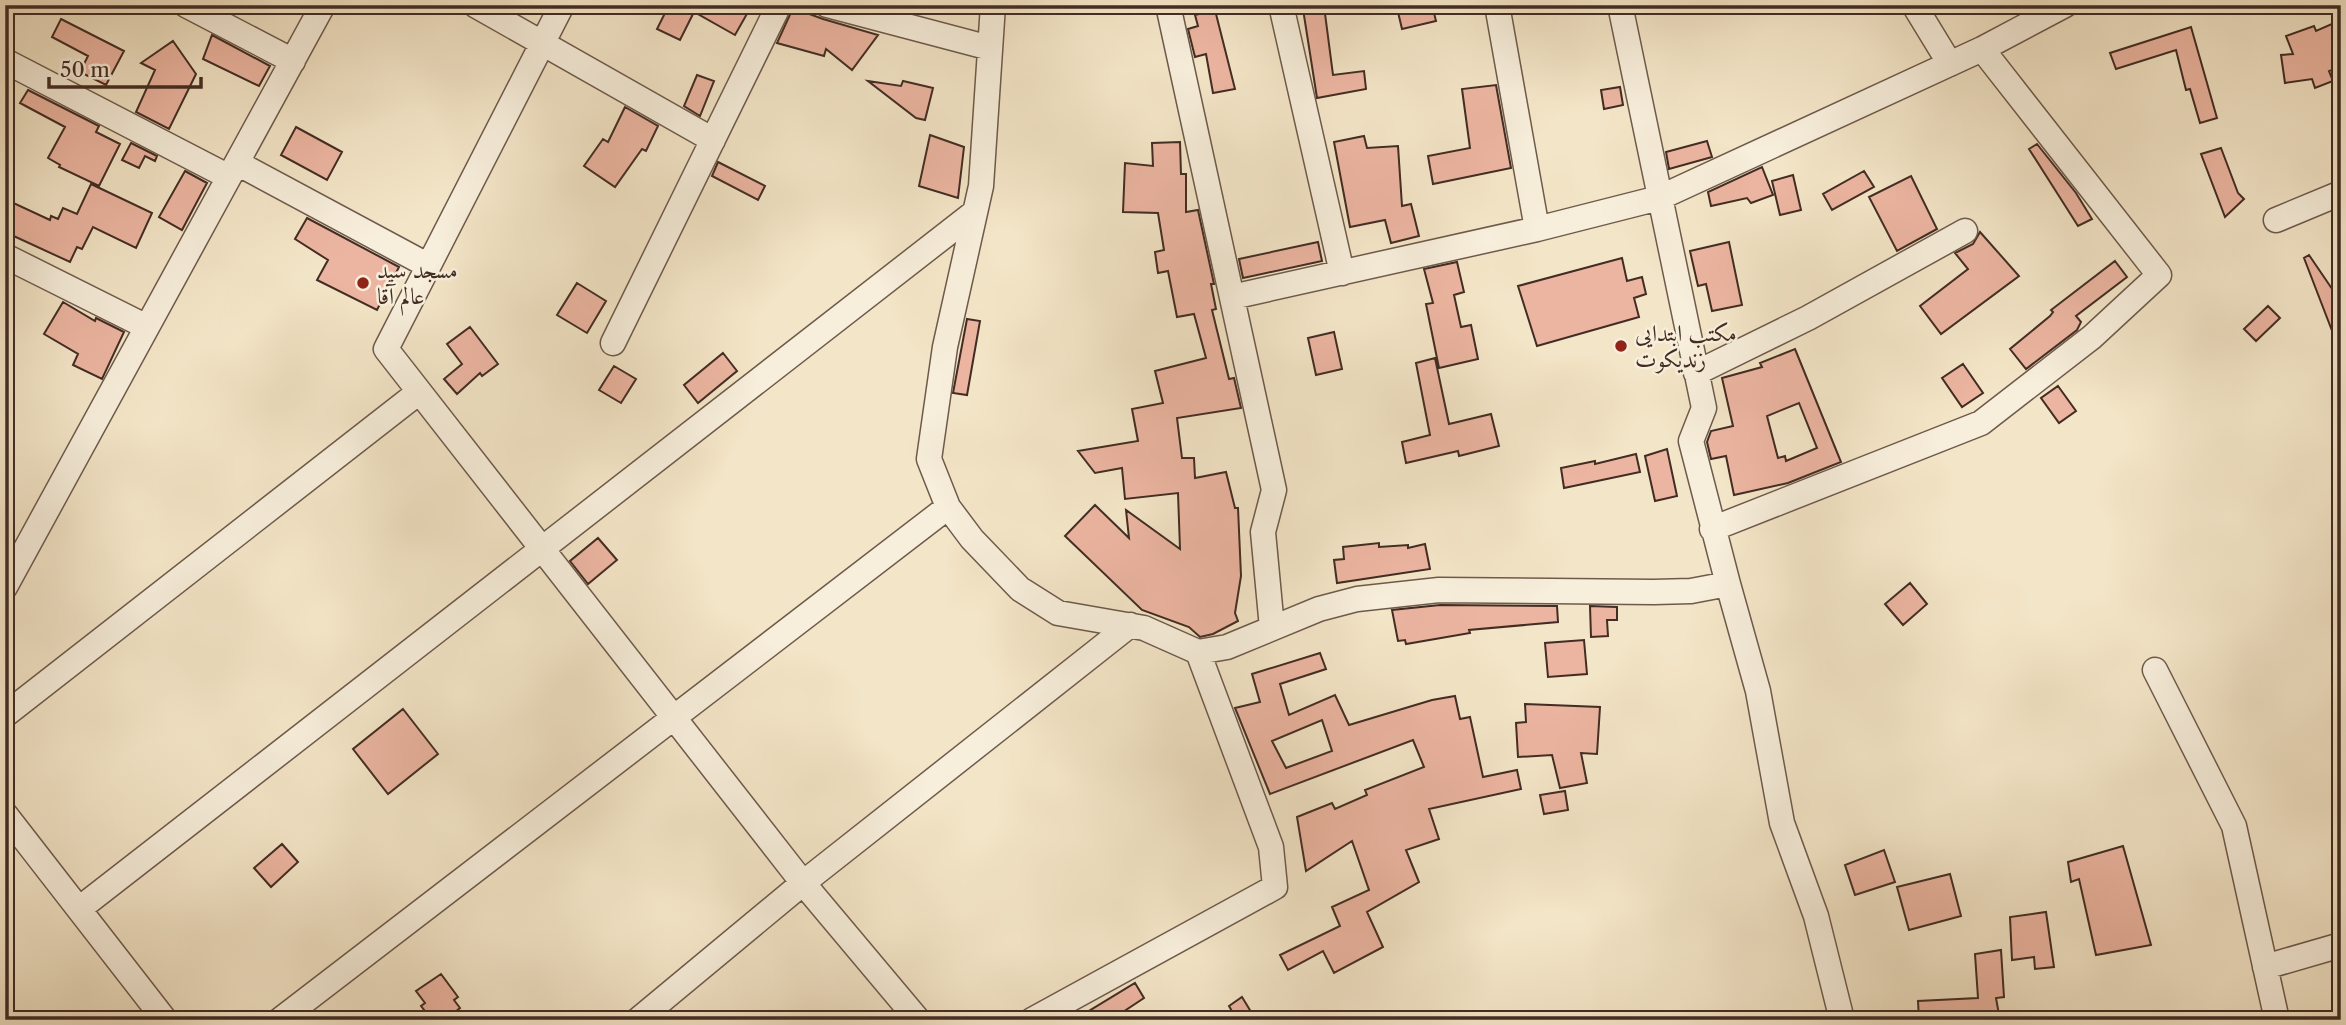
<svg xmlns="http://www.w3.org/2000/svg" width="2346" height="1025" viewBox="0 0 2346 1025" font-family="'Libre Caslon Text',Amiri,serif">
<rect width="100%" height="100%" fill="#f3e5c7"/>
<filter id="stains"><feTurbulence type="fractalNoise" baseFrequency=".00286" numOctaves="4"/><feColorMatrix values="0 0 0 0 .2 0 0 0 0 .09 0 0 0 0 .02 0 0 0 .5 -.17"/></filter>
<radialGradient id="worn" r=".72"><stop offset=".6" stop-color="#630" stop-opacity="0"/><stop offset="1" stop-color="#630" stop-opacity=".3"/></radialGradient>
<path fill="#ecb5a1" stroke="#422c23" stroke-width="2" fill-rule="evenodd" d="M669,5H752L735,35L694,12L680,40L657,29Z
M1432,5L1436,21L1402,29L1398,12Z
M1324,6L1333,75L1364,71L1366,89L1317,98L1303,9Z
M793,8L823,19L878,35L852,70L826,49L824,56L777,43Z
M1215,10L1235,89L1213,93L1206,54L1195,57L1188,29L1198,26L1195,15Z
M61,19L124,51L106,85L80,72L88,56L52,37Z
M2341,20V67L2329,71L2333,81L2315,88L2312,79L2285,83L2281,55L2293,54L2286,36L2314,26L2316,31Z
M2191,27L2217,118L2200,123L2190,89L2186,90L2176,50L2116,69L2110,53Z
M212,35L270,66L259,86L203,59Z
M173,41L196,74L169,129L136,112L155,70L141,63Z
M697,75L714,81L700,116L684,106Z
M868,81L901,86L903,81L933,88L925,120L916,118Z
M1496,85L1511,168L1433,184L1428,156L1470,148L1462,89Z
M1620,87L1623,105L1604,109L1601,90Z
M28,90L99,126L96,132L120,144L99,186L59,167L60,165L48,158L65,127L20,103Z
M625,107L658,126L646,151L642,149L615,187L584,166L603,139L608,142Z
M296,127L342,152L327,180L281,155Z
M930,135L964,147L958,198L919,186Z
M1364,136L1367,148L1398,146L1402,206L1411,204L1419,236L1391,243L1385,220L1350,227L1334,142Z
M1707,141L1712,157L1669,169L1666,152Z
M1180,142L1181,174H1186V212L1198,210L1214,284H1211L1216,309L1212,310L1229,379L1234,378L1241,408L1177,418L1182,458H1194L1195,478L1226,472L1235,508H1238L1241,576L1235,613L1238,621L1213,634L1200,637L1189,627L1142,610L1065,536L1095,505L1129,538L1126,510L1180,549L1178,493L1125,499L1122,468L1095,473L1078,451L1138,441L1132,409L1163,403L1155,371L1206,358L1194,314L1177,317L1168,271L1158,273L1155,252L1164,250L1158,213L1123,212L1125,163L1153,166L1152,143Z
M131,143L157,156L155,161L145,156L139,168L122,160Z
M2037,144L2076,193L2092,219L2078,226L2029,149Z
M2221,148L2238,193L2244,199L2225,217L2201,154Z
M718,162L765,186L758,200L712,176Z
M1762,167L1773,195L1751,203L1747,198L1711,206L1708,192Z
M185,171L207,183L182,230L159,217Z
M1864,171L1874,187L1832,210L1823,194Z
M1793,175L1801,210L1780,215L1772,181Z
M1911,176L1937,229L1897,251L1869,197Z
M91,184L152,213L136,248L93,227L82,249L77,247L70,262L5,232V199L50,220L51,216L58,219L63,208L77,214Z
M307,218L399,267L377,310L317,280L328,260L295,239Z
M1980,232L2019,276L1941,334L1920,306L1968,269L1955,253L1973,244Z
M1318,242L1322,261L1243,278L1239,259Z
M1729,242L1742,305L1712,311L1706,284L1698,286L1690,251Z
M2309,255L2341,302V354L2304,258Z
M1622,258L1627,281L1642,277L1646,294L1634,298L1639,317L1537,346L1518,286Z
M2115,261L2127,277L2076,316L2081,322L2077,330L2026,369L2010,349L2050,316L2053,312L2051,310Z
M1457,262L1464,292L1454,295L1461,327L1471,325L1478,359L1439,368L1426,304L1433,303L1424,269Z
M577,283L606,301L587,333L557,315Z
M63,302L95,321L96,318L124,332L102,379L73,365L78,354L44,334Z
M2268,306L2280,318L2256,341L2244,329Z
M967,319L980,321L967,395L953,393Z
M470,327L498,364L482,376L480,373L457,394L444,379L462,364L447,344Z
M1334,332L1342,369L1316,375L1308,338Z
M1795,349L1841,462L1788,483L1734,495L1726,456L1711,459L1707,442L1711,431L1733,426L1722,378L1762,367L1760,363ZM1799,403L1817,448L1786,461L1785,456L1778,458L1767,416Z
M723,353L737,371L698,403L684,385Z
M1435,358L1449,424L1491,414L1499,446L1459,456L1458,451L1406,463L1402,442L1430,435L1416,363Z
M1963,364L1983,393L1962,407L1942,378Z
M614,366L636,379L621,403L599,390Z
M2058,386L2076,411L2059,423L2041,398Z
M1667,449L1677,496L1655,501L1645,456Z
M1636,454L1640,472L1564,488L1561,468L1595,461V464Z
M598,538L617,560L588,584L570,561Z
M1379,543V547L1408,545V548L1425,544L1430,569L1337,583L1334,560L1344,559L1343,547Z
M1910,583L1927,604L1903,625L1885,604Z
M1440,605L1557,606L1558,622L1469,630L1470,633L1406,644L1405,640L1398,641L1392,610Z
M1590,606L1617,607V620H1607L1608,636L1591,637Z
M1584,640L1587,674L1548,677L1545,643Z
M1320,653L1326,669L1280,684L1289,715L1335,695L1349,725L1432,700L1455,696L1460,719L1470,717L1483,777L1517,770L1521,789L1429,809L1439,839L1406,850L1419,882L1367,912L1383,947L1334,973L1323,951L1288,970L1280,955L1340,926L1332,907L1369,890L1352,841L1306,871L1297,817L1332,803L1335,809L1367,795L1365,790L1424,767L1413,740L1270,794L1235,708L1260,702L1252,674ZM1322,720L1332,751L1286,768L1272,741Z
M1525,704L1600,707L1597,754L1581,753L1587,783L1560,788L1552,755L1518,757L1516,723L1526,722Z
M403,709L438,754L388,794L353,749Z
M1565,791L1568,810L1544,814L1540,795Z
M282,844L298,862L271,887L254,868Z
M2123,846L2151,945L2096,955L2079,879L2071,882L2068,862Z
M1884,850L1895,882L1855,895L1845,865Z
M1950,874L1961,916L1909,930L1897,887Z
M2046,912L2054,967L2035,969L2034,957L2012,960L2010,917Z
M2001,950L2004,997L1996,998L2000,1020H1919L1918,1001L1978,998L1975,954Z
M441,974L458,997L454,1000L460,1008L445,1020H432L421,1006L425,1003L416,991Z
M1135,983L1144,998L1120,1014L1122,1020H1074Z
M1242,997L1256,1020H1237L1229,1006Z"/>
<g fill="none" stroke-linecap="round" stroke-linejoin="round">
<defs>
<path id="minor" d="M186,5L293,61
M475,5L713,140
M562,5L386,349L803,883L918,1020
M827,5L990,48
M993,5L981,186L945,347L929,459L948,507L972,539L1020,589L1058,613L1144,628L1198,652L1227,647L1319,609L1357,599L1439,590L1654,592L1691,591L1728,584L1758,691L1782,823L1816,916L1842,1020
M1168,5L1274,490L1263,532L1272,628
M1281,5L1342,273
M1497,5L1537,229
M1620,5L1704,408L1691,441L1728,584
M1914,5L1950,64
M5,61L229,177
M237,163L427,265
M2276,220L2341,193
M5,256L147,327
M1232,297L1537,229L1659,198L1982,49L2065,5
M613,343L779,5
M1696,373L1808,318L1965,231
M1712,529L1981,423L2092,337L2159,275L1982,49
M5,587L323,5
M2155,670L2234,826L2277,1020
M5,715L419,392
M5,814L165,1020
M79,909L975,212
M2265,967L2341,945
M280,1020L948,507
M638,1020L803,883L1130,625
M1032,1020L1275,887L1271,847L1198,652"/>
</defs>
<use href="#minor" stroke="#6e5a4c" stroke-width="27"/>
<use href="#minor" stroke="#f7eedb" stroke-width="24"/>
</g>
<g fill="#8f2418" stroke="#f7eedb" stroke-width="2.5">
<circle cx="363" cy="283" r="7"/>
<circle cx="1621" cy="346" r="7"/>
</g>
<g text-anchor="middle" stroke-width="5" stroke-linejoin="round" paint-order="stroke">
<g font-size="23" fill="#422c23" stroke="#f7eedb" text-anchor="start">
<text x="377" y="278">مسجد سید<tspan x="377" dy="26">عالم آقا</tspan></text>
<text x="1635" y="341">مکتب ابتدایی<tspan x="1635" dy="26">زندیکوت</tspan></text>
</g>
</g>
<rect width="2346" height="1025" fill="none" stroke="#f3e5c7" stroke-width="28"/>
<rect x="7" y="7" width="2332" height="1011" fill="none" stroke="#422c23" stroke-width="3.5"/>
<rect x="14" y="14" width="2318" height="997" fill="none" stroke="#422c23" stroke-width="2"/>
<path d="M49 77v10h152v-10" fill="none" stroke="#422c23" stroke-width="3.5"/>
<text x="60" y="77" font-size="21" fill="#422c23" stroke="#f7eedb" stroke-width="5" paint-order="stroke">50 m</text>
<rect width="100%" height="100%" filter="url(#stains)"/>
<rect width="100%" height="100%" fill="url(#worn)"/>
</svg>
